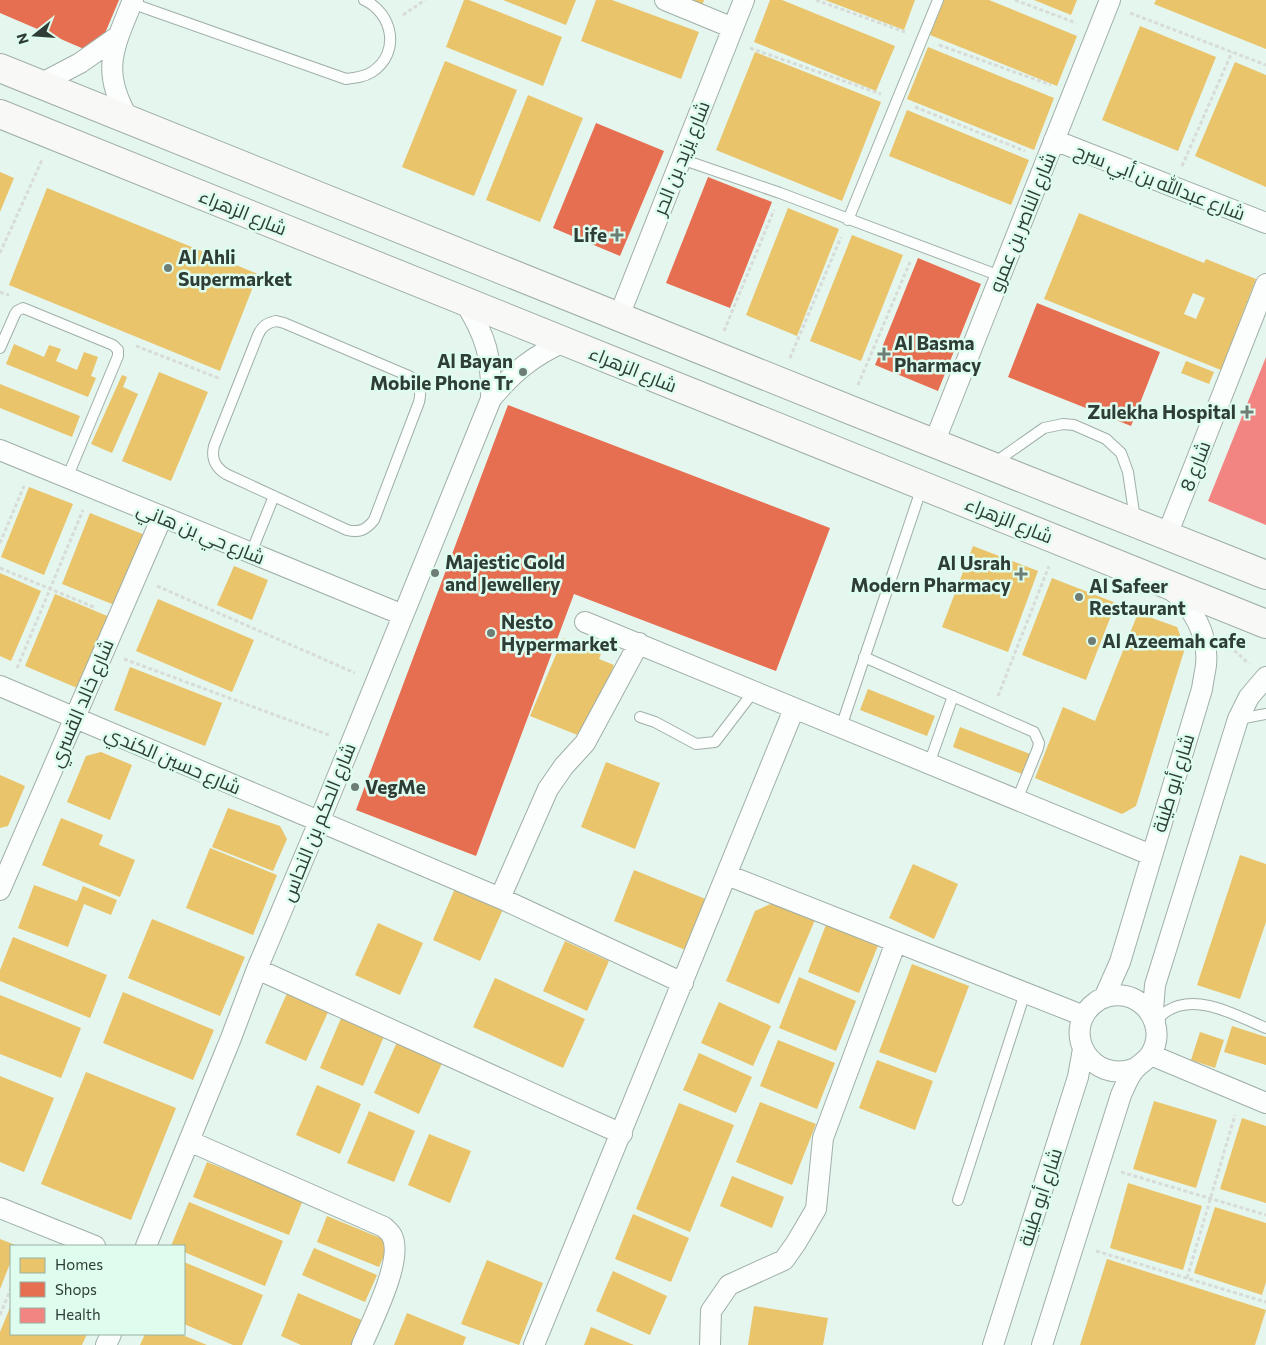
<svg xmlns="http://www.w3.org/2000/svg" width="1266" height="1345" viewBox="0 0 1266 1345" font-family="Commissioner,Cairo,sans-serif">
<rect width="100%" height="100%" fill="#e5f6ee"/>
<path fill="#e9c46a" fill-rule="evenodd" d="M464,0H469L562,37L543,86L446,47Z
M503,0H576L566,25Z
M596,0H612L699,32L681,79L581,41Z
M687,0H704L702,6Z
M770,0H782L895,46L876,91L754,42Z
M825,0H915L904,30Z
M944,0H989L1077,36L1057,86L930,35Z
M1034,0H1077L1071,15Z
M1156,0H1266V49L1154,4Z
M1140,26L1216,57L1178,151L1102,120Z
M928,47L1054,98L1034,150L907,99Z
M755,52L881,102L842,201L716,150Z
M445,61L517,90L474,196L402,167Z
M1235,62L1266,75V187L1195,156Z
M528,95L583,118L540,222L486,200Z
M907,110L1029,160L1011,205L889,156Z
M0,172L14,178L0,212Z
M47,188L258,274L220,371L9,285Z
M788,208L839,229L797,336L746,315Z
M1079,213L1204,263L1206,259L1256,279L1221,370L1044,299ZM1193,293L1205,298L1196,319L1184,314Z
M852,235L903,255L861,361L810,341Z
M14,344L44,357L49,345L61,349L56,361L77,370L84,352L98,357L91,376L96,378L88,397L6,364Z
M1186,361L1214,372L1209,384L1181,373Z
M159,372L208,392L171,481L122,461Z
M122,375L127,377L123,387L138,394L112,453L91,444Z
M0,384L80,416L72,437L0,408Z
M29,487L73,504L44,575L1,557Z
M90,513L145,535L117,606L62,584Z
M973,546L1038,571L1008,652L942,627Z
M234,566L268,580L252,620L217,605Z
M0,573L41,591L11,661L0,656Z
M1052,578L1116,603L1086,680L1022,655Z
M55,594L112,618L82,690L25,666Z
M158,599L254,640L232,692L136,651Z
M1138,613L1177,627L1185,648L1136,806L1122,814L1035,778L1063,707L1095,721Z
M563,638L601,654L599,659L614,665L585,738L530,716Z
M130,667L222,703L205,746L114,710Z
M868,689L935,716L927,736L860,710Z
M960,727L1030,754L1022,774L953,747Z
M101,752L132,765L110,820L67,802L86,756Z
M606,762L660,783L635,849L581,827Z
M0,775L25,786L8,826L0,828Z
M228,808L280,826L287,839L273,871L212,847Z
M61,818L103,835L99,845L135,860L120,897L42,865Z
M210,848L277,875L253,935L186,908Z
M1240,855L1266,864V922L1240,999L1197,985Z
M913,864L958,884L934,939L889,918Z
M634,870L708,900L688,951L614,921Z
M34,885L77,901L83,886L117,900L111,915L84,904L68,947L18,928Z
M456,886L504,907L480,961L433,940Z
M775,902L815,920L779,1004L726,981L755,911Z
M152,919L245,957L220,1016L128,978Z
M827,922L879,943L859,993L808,972Z
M378,923L423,943L400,995L355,975Z
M13,937L107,975L90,1018L0,981V970Z
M565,941L609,961L587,1011L543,991Z
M912,964L969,986L936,1073L879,1052Z
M799,977L856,1001L836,1051L779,1028Z
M495,978L585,1019L563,1068L473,1027Z
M288,991L329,1010L306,1061L265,1043Z
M123,992L214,1030L193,1080L103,1043Z
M0,995L81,1028L61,1078L0,1054Z
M719,1002L771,1026L753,1066L701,1043Z
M342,1016L385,1034L363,1086L320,1068Z
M1232,1026L1266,1037V1065L1224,1052Z
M1200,1032L1224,1040L1215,1068L1191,1060Z
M398,1040L443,1061L419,1114L374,1093Z
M778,1040L835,1063L817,1109L760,1086Z
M699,1053L752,1077L736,1113L683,1090Z
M877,1060L933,1081L915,1130L859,1108Z
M86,1072L176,1108L131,1220L41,1184Z
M0,1076L54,1098L24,1172L0,1162Z
M317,1085L361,1104L340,1154L296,1135Z
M1154,1101L1217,1120L1196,1188L1133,1169Z
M760,1102L816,1124L792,1185L736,1162Z
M679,1103L734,1125L690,1232L636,1209Z
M369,1111L415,1131L394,1182L347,1163Z
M1242,1118L1266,1126V1203L1220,1189Z
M429,1134L471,1151L450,1203L408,1185Z
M207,1162L303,1200L289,1235L193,1197Z
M732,1176L784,1197L772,1228L720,1206Z
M1128,1183L1202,1206L1183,1270L1110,1248Z
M189,1202L283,1241L265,1286L184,1252V1246H171Z
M1215,1207L1266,1223V1282L1262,1295L1194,1273Z
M633,1214L689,1238L671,1282L615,1259Z
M327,1216L390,1242L379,1267L317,1242Z
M0,1239L18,1246H11V1261L0,1289Z
M314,1248L377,1275L365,1302L302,1275Z
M1107,1259L1266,1310L1255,1345H1080Z
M487,1260L543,1283L519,1345L461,1324Z
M184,1262L263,1295L242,1345H233L184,1324Z
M613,1271L667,1296L650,1335L596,1311Z
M298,1293L364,1321L354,1345H301L281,1336Z
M11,1305V1334H87L82,1345H0V1332Z
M754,1306L828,1318L823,1345H748Z
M407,1313L466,1337L463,1345H394Z
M591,1327L634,1345H584Z
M145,1334H180L207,1345H140Z"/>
<path fill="#e76f51" d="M0,0H119L103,38L84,49L0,13Z
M596,123L664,151L620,256L553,228Z
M708,177L772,202L730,308L666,283Z
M918,258L981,284L938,391L875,365Z
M1037,303L1160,352L1131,426L1008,377Z
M508,405L830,528L776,671L574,594L476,856L356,810Z"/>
<path fill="#f28482" d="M1266,357V525L1208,501Z"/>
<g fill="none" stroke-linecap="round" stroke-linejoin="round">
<defs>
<path id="service" d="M131,3L346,79C355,78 364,77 372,72C401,53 393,13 364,0
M681,159L780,193L1000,276
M848,220L938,0
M276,321L284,323L409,376C419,382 422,390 419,402L374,520C366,530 359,533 347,530L226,474C215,467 211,459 214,446L258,335C262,326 267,323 276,321Z
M0,348L15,314L17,311L23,308L113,345L118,350V356L67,478
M994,463L1044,428L1063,424L1074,425L1106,439L1121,453L1128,472L1135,519
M251,553L274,496
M864,657L1034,732L1039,743L1038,748L1017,800
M640,717L655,722L696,744L715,742L754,691
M1239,719L1266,714
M841,727L922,487
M929,764L953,696
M1155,1022C1159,1018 1162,1014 1167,1011C1197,992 1237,1016 1266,1028
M958,1200L1025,993"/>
<path id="minor" d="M665,0L733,28
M40,84L80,63L117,37
M128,118C100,70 114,47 133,0
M1054,140L1266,223
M464,301C486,336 492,357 491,399
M619,316L744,0
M934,443L1110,0
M0,450L403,615
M1167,535L1266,284
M585,622L1151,855
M0,686L500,898L683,983
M727,875L1084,1016
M0,890L162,517
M500,898L548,789L564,766L585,743L639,643
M257,969L622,1134
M1104,998L1120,962L1202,689C1203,681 1205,673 1206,665C1209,636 1193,606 1170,589
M1155,1022L1153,1010L1155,985L1238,719L1249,697L1266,677
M1151,1055L1266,1103
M189,1141L384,1227C386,1229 391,1233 392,1236C404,1259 372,1321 362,1345
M0,1208L95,1246
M146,1246L231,1038L257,969L319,822L491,399C513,372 533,356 564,342
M106,1345L111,1334
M534,1345L794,709
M710,1345L711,1311L729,1285L784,1260L796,1243L816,1209L823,1138L896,942
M993,1345L1078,1077L1083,1049
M1042,1345L1121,1095C1125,1086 1129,1075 1136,1068C1141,1063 1146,1061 1150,1055C1164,1034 1154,1008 1132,998C1121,993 1105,995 1096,1002C1059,1029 1090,1086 1136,1068"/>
<path id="secondary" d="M0,68L848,409L1266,575
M0,114L1266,624"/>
</defs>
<use href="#service" stroke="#a0afa8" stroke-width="12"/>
<use href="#minor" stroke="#a0afa8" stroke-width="22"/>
<use href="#secondary" stroke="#a0afa8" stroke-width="30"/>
<path stroke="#d7dcd9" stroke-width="3" stroke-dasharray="4 2.5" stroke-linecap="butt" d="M816,0L905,32
M1015,0L1076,23
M1130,13L1266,65
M403,15L425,0
M939,45L1051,85
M750,48L881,94
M915,107L1025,151
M1182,166L1232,52
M0,253L42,160
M0,292L9,295
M724,331L774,210
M136,346L221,379
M790,358L841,237
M858,385L910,262
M0,543L24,486
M0,568L96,608
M157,586L355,673
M1228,648L1236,652L1249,664
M124,659L329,735
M17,668L83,510
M998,696L1049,566
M1121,1172L1266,1215
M1096,1251L1266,1302
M1187,1278L1235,1115
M0,1315L11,1288"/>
<use href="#service" stroke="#fbfefc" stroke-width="10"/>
<use href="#minor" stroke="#fbfefc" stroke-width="20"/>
<use href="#secondary" stroke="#f8f8f6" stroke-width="28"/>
</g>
<g fill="#6e7e76" stroke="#defdee" stroke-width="2">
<path d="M614.5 227.5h5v5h5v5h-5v5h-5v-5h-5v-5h5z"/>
<circle cx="168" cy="268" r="5"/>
<path d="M881.5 346.5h5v5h5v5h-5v5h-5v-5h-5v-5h5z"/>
<circle cx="523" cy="372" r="5"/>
<path d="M1244.5 404.5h5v5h5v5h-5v5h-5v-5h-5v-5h5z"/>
<circle cx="435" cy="573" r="5"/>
<path d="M1018.5 566.5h5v5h5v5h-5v5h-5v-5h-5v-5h5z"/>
<circle cx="1079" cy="597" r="5"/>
<circle cx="491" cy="633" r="5"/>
<circle cx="1092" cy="641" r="5"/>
<circle cx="355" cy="787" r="5"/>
</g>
<g text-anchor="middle" stroke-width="5" stroke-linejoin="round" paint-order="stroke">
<g font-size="19" fill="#2e3d36" stroke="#defdee">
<text transform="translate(681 158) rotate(-68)" y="7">شارع يزيد بن الحر</text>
<text transform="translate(1160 182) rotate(21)" y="7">شارع عبدالله بن أبي سرح</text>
<text transform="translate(243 212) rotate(22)" y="7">شارع الزهراء</text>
<text transform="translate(1022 222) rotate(-68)" y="7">شارع الناصر بن عمرو</text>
<text transform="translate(633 369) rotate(22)" y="7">شارع الزهراء</text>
<text transform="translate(1195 466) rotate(-69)" y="7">شارع 8</text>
<text transform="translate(1009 520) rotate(22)" y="7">شارع الزهراء</text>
<text transform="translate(201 533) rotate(22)" y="7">شارع حي بن هاني</text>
<text transform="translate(81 703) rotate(-67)" y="7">شارع خالد القسري</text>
<text transform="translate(173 760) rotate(23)" y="7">شارع حسين الكندي</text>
<text transform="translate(1173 783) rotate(-73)" y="7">شارع أبو طينة</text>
<text transform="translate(318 822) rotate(-68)" y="7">شارع الحكم بن النحاس</text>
<text transform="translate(1040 1197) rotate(-72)" y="7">شارع أبو طينة</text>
</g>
<g font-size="19" font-weight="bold" fill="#2e3d36" stroke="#defdee" text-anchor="start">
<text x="607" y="242" text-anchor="end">Life</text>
<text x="178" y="264">Al Ahli<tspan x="178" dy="22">Supermarket</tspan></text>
<text x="894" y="350">Al Basma<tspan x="894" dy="22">Pharmacy</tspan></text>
<text x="513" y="368" text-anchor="end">Al Bayan<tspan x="513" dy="22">Mobile Phone Tr</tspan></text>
<text x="1236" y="419" text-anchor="end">Zulekha Hospital</text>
<text x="445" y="569">Majestic Gold<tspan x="445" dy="22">and Jewellery</tspan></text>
<text x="1011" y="570" text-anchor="end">Al Usrah<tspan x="1011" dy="22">Modern Pharmacy</tspan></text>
<text x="1089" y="593">Al Safeer<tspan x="1089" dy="22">Restaurant</tspan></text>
<text x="501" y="629">Nesto<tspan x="501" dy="22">Hypermarket</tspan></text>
<text x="1102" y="648">Al Azeemah cafe</text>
<text x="365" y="794">VegMe</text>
</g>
</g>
<rect x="10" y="1245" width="175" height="90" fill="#defdee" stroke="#98b0a4"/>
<rect x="20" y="1258" width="25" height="15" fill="#e9c46a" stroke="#98b0a4"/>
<text x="55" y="1270" font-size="15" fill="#2e3d36">Homes</text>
<rect x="20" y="1282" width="25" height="15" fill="#e76f51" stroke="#98b0a4"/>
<text x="55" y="1295" font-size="15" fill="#2e3d36">Shops</text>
<rect x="20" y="1308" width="25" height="15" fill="#f28482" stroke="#98b0a4"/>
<text x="55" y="1320" font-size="15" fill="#2e3d36">Health</text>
<g transform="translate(35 35) rotate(253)" stroke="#defdee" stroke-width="4" paint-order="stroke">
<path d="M0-4L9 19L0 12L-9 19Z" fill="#2e3d36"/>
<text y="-8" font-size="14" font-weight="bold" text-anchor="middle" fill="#2e3d36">N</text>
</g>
</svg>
